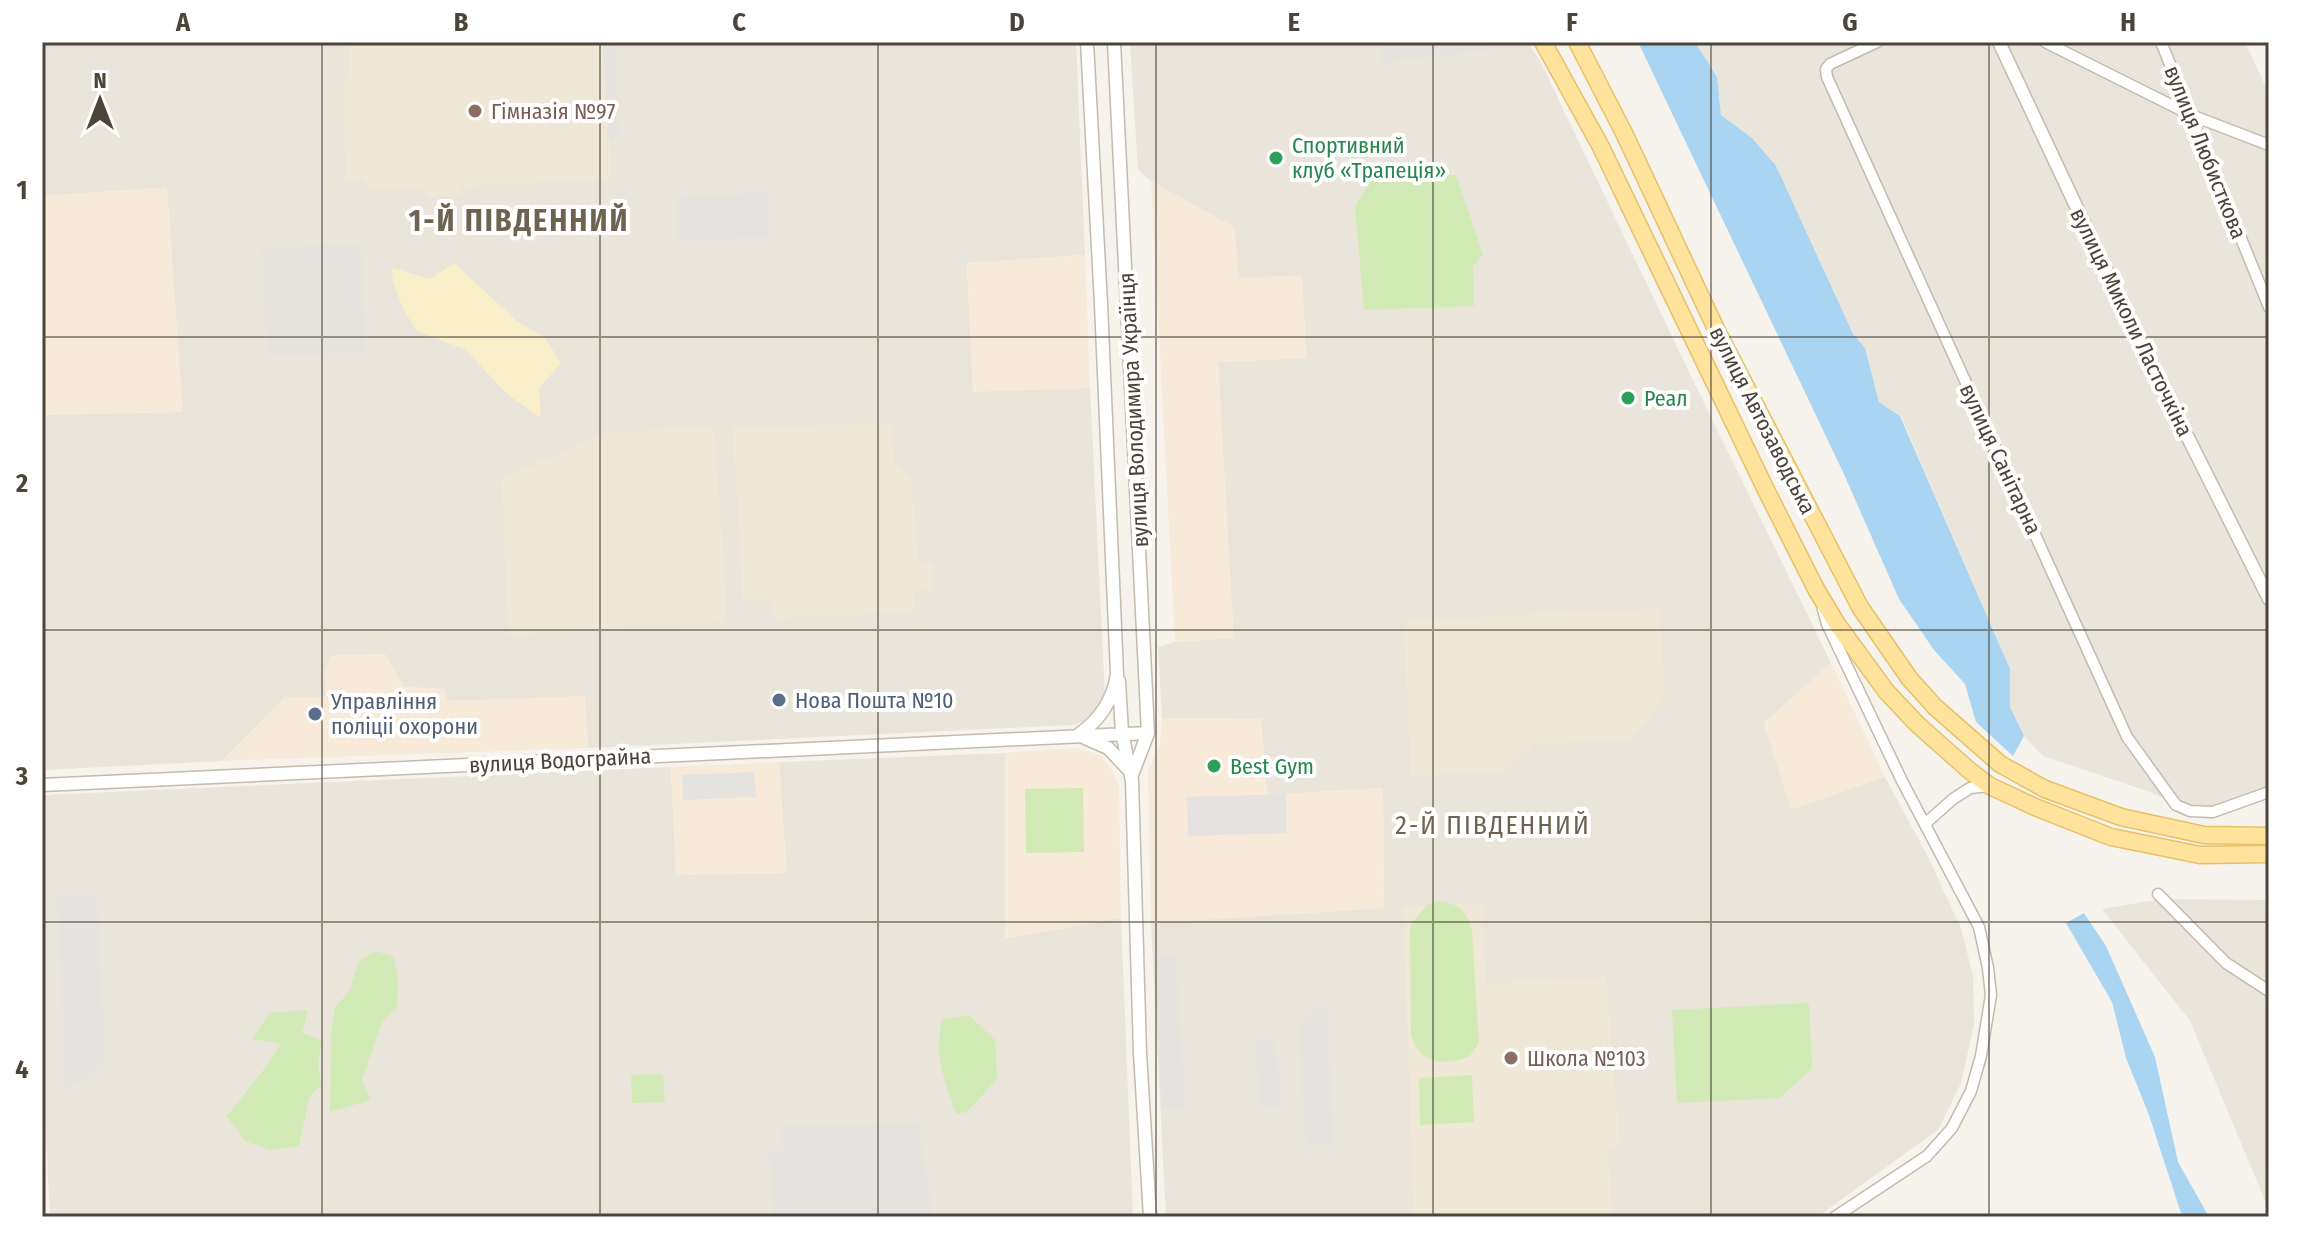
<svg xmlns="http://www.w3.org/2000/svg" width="2311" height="1259" viewBox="0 0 2311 1259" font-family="'Fira Sans Condensed',sans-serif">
<rect width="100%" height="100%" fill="#f6f3ec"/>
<path fill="#eae5da" d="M42,42H1076L1085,255L967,263L973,391L1090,388L1105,696L1097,710L1083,722L1072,725L588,748L584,697L446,701L445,689L404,687L385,654L330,656L324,674L326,697H285L222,761L42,770V415L182,412L167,188L42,196Z
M1130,42H1528L1542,65L1688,370L1831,663L1764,723L1791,809L1885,777L1928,857L1961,928L1973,976L1974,1024L1961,1083L1938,1130L1817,1217H1166L1151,923L1384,908L1383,788L1267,795L1261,719L1162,718L1158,647L1175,642L1233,638L1218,362L1306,358L1302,276L1239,278L1151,181L1138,170Z
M1695,42H2245L2269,94V792L2213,812L2190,811L2150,792L2043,756L2024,736L2010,707V669L1901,416L1879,402L1865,348L1853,334L1752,138L1721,115L1717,77Z
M1005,753L1006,938L1121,918L1133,1217H50L42,1058V795L671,767L676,875L786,873L779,762Z
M2161,899L2268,900L2269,1210L2190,1021L2102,909Z"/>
<path fill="#f7ead8" d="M1151,181L1234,227L1239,278L1302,275L1306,358L1218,362L1234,638L1175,642Z
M167,187L183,412L42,415V196Z
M1085,255L1090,388L973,392L967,263Z
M385,654L404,687L445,689L447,701L585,696L588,748L222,761L285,697H326L324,674L330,656Z
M1831,663L1885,777L1791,810L1764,723Z
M1162,718L1261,719L1267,795L1383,788L1384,908L1151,923L1148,770L1160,744Z
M1076,748L1100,755L1114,773L1119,788L1121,918L1005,938V753Z
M779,762L787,873L676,875L671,767Z"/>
<path fill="#e6e2dd" d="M361,244L366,352L267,356L262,248Z"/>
<path fill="#efe8d6" d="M349,42H603L611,179L464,186L459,195L431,197L423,189L372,191L361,180H346L343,82L350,70Z
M891,423L895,464L911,478L919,564L932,565V590L913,591L914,613L773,618L772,599L743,601L733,428Z
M714,429L727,608L723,622L508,635L502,479L607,432Z
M1660,608L1665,697L1628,741L1533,744L1503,772L1411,776L1404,621Z
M1483,903L1486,984L1606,977L1620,1145L1608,1147L1612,1217H1414L1403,907Z"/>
<path fill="#d2eab5" d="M1456,175L1483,255L1473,266L1474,306L1364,310L1355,207L1372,178Z
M1083,788L1084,852L1026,853L1025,789Z
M1439,901C1458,903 1467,911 1472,930L1479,1043L1470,1056C1445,1067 1417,1064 1411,1033L1410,925L1428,904Z
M375,951L393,956L398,977L397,1008L382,1022L362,1080L371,1100L330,1112L331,1034L335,1007L349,992L359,961Z
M1809,1003L1812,1068L1780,1098L1677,1103L1672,1010Z
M308,1010L302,1033L322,1040L318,1064L321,1085L309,1098L299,1146L270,1150L245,1141L236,1127L226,1117L262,1072L281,1044L252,1039L270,1013Z
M969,1015L995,1040L997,1079L967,1112L956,1114C944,1079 934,1057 942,1019Z
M663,1074L665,1102L632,1103L631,1075Z
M1472,1075L1474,1122L1420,1125L1419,1078Z"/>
<path fill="#f9efc9" d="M454,263L517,321L545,338L561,363L539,388L541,418L506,393L465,349L418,332L404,311L393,282L392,268L430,279Z"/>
<path fill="#e5e3e0" d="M603,42H615L620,137L609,141Z
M1379,42H1488L1493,49L1381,63Z
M768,193L770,237L677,240L676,196Z
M754,772L756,797L683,800L682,775Z
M1286,794L1287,833L1188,836L1187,797Z
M97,896L105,1062L66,1091L57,897Z
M1176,955L1185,1108L1163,1109L1154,956Z
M1316,1009H1327L1334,1145H1306L1298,1028Z
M1256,1040L1275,1041L1282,1108L1259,1107Z
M919,1123L933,1217H773L769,1151H783L781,1126Z"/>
<path fill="#a9d4f2" d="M1638,42H1695L1717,77L1721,115L1752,138L1776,166L1853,334L1865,348L1879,402L1900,416L2010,669V707L2024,736L2013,756L1976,722L1965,684L1934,650L1899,599L1843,472Z
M2084,913L2106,946L2155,1057L2178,1162L2209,1217H2183L2180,1210L2149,1115L2126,1058L2112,1002L2066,923Z"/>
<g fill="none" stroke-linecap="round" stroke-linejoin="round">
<defs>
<path id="minor" d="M1877,42L1830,64L1826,69L1827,77L2127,737L2176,805L2190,811L2213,812L2269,792
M2045,42L2191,115L2269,145
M2161,42L2269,307
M1823,610L1827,624L1902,781L1979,927L1988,968L1991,995L1981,1056L1971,1091L1952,1128L1927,1156L1835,1217
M1926,823L1953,799L1970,788L1990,786
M2158,894L2226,963L2269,991"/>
<path id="tertiary" d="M1114,42L1148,733L1132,775
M1999,42L2138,338L2269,599
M1119,681L1122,733L1132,781L1140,1053L1150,1217
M1078,735C1100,720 1113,701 1117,674L1101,304L1087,42
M1085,738L1108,748L1128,769
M42,785L1148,733"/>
<path id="primary" d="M1543,42L1601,147L1766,490L1816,589L1837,624L1886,691L1917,724L1970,771L1990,786L2035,807L2111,837L2200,855L2269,854
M1577,42L1624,133L1716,329L1860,607L1909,678L1935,707L2000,764L2045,789L2121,817L2204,835L2269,836"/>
</defs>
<use href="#minor" stroke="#c2bbae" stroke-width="13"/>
<use href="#tertiary" stroke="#c2bbae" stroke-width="15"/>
<use href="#primary" stroke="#e6c16a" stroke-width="19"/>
<use href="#minor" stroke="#fff" stroke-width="10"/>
<use href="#tertiary" stroke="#fff" stroke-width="12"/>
<use href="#primary" stroke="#ffe39c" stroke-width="16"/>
</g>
<path fill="none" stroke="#4b4439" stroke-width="2" stroke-opacity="0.55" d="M322,42V1217M600,42V1217M878,42V1217M1156,42V1217M1433,42V1217M1711,42V1217M1989,42V1217M42,337H2269M42,630H2269M42,922H2269"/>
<g fill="#8d6e63" stroke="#fff" stroke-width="3">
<circle cx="475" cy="111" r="8"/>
<circle cx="1511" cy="1058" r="8"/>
</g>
<g fill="#2e9e5b" stroke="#fff" stroke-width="3">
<circle cx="1276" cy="158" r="8"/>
<circle cx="1628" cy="398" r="8"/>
<circle cx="1214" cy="766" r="8"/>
</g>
<g fill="#5c6f8a" stroke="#fff" stroke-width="3">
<circle cx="779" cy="700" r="8"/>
<circle cx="315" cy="714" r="8"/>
</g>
<g text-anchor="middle" stroke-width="8" stroke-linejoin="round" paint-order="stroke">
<g font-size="22" fill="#785e54" stroke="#fff" text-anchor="start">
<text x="491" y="119">Гімназія №97</text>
<text x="1527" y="1066">Школа №103</text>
</g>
<g font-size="22" fill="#27864d" stroke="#fff" text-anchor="start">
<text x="1292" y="153">Спортивний<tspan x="1292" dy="25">клуб «Трапеція»</tspan></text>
<text x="1644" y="406">Реал</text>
<text x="1230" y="774">Best Gym</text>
</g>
<g font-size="22" fill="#4b4439" stroke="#fff">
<text transform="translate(2206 152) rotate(68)" y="8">вулиця Любисткова</text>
<text transform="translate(2132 322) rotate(64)" y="8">вулиця Миколи Ласточкіна</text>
<text transform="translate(1133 410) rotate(-93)" y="8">вулиця Володимира Українця</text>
<text transform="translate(1763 420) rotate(63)" y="8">вулиця Автозаводська</text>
<text transform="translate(2001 459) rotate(65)" y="8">вулиця Санітарна</text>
<text transform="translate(560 760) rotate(-3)" y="8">вулиця Водограйна</text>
</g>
<g font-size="22" fill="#4e5e75" stroke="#fff" text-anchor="start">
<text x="795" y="708">Нова Пошта №10</text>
<text x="331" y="709">Управлiння<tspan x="331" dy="25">полiцii охорони</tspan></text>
</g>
<g font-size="26" letter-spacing="2" fill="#6e6250" stroke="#fff">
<text x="1493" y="834">2-Й ПІВДЕННИЙ</text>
</g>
<g font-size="30" font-weight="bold" letter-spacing="2" fill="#6e6250" stroke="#fff">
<text x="519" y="231">1-Й ПІВДЕННИЙ</text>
</g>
</g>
<rect width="2311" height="1259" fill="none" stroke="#ffffff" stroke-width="88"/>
<g transform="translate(100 100)" stroke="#ffffff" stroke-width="6" paint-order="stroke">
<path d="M0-6L14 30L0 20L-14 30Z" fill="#4b4439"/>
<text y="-12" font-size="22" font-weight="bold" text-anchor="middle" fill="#4b4439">N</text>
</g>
<rect x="44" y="44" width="2223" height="1171" fill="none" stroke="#4b4439" stroke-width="3"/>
<g font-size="26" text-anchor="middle" font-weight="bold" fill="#4b4439">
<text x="183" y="31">A</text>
<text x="461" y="31">B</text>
<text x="739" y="31">C</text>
<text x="1017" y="31">D</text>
<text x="1294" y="31">E</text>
<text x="1572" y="31">F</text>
<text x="1850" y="31">G</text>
<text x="2128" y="31">H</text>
<text x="22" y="199">1</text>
<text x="22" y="492">2</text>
<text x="22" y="785">3</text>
<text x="22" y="1078">4</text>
</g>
</svg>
